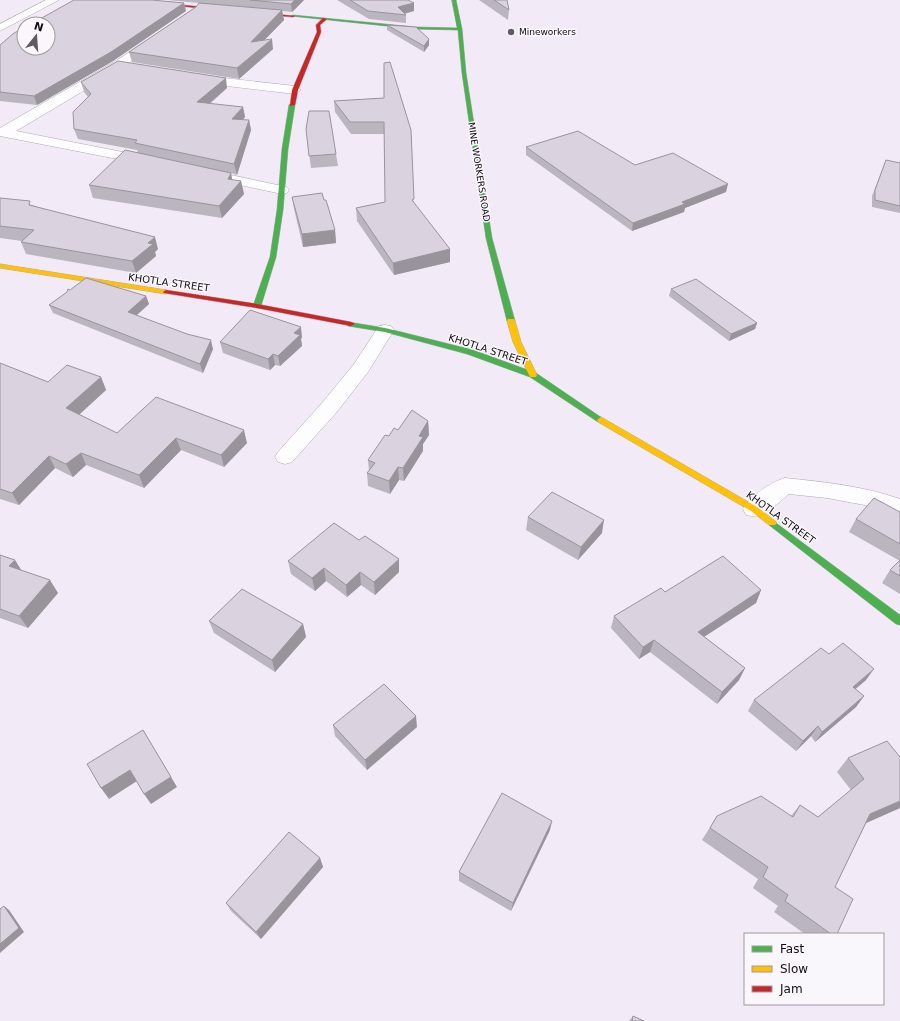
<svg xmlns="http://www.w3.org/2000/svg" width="900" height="1021" viewBox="0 0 900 1021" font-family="'DejaVu Sans',sans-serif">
<rect width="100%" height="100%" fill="#f3eaf8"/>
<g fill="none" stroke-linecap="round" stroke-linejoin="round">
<defs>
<path id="street" d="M46,0H59L0,31V24Z
M155,36L161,39L159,41L122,68L16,131L148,157L153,158L155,161L153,164L148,165L0,136V128L114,62Z
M197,75L295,86L301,90L295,94L193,82L191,79Z
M203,169L282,186L287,187L289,190L287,193L282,194L198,176L196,173L198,170Z
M385,325L391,326L394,330L368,372L336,413L292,462L285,464L278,462L275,457L278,452L322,403L354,364L379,326Z
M785,478C824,482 863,486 900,499V516L870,506L827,498L789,494C776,504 763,520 746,515L743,509C750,496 771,482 785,478Z"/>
<path id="fast" d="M452,0H456L462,29L466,73L492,238L515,321L511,323L507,321L486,238L462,73L458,30L415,29L291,16L293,15L415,27L457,28Z
M292,103L295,105L288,149L283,210L276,257L261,306L257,308L253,306L270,257L277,210L282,149L289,105Z
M348,322L385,328L473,350L536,373L605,420L604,422H598L530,377L467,354L385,332L348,326Z
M772,520L900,615V625L896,624L769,525L767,523L769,521Z"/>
<path id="slow" d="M0,264L166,290L169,292L166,294L0,268Z
M508,319H514L515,321L521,342L537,375L536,377H530L513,342L507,321Z
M601,417L757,507L775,521L777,523L775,525H769L751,511L598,422L597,420Z"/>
<path id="jam" d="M116,0H132L295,16L293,17Z
M323,18L327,19L320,25L321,32L298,90L295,105L290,106L292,90L317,32L316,25Z
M166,290L257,304L351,322L355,324L351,326L257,308L164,293L163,292Z"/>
</defs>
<use href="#street" stroke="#afa8b3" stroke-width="1"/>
<use href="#fast" stroke="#afa8b3" stroke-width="1"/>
<use href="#slow" stroke="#afa8b3" stroke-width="1"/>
<use href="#jam" stroke="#afa8b3" stroke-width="1"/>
<use href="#street" fill="#fdfcfe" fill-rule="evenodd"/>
<use href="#fast" fill="#4caf50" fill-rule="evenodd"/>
<use href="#slow" fill="#ffc107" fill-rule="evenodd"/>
<use href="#jam" fill="#c62828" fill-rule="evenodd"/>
</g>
<path fill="#bbb5c0" d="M167,0H304L292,12L282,11L284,20L264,40L273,49L239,79L132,62L129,52L196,7L199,3Z
M337,0H408L414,11L405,14L406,15V23L369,19Z
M479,0H507L509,10L508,20Z
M184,3L186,11L113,61L37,105L0,101V45Z
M387,25L429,39V45L424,52L387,30Z
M81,82L227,88L210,104L243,107L245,117L242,120H249L251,130L237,175L231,173L232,180L241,181L244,194L222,218L93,198L89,185L138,153L137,150L78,139L74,129L88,97L84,92Z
M384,98L414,203L450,262L394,275L357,221L356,208L385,202V134H351L335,112L334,101Z
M306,129L336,154L338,166L311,168Z
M526,147L635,165L726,192L685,208L684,212L632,231L526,155Z
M886,160L900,163V213L872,207V196Z
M292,197L335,230L336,243L303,247L294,209Z
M0,198L32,205L158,249L155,252L156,256L136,273L26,254L21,242L22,241L0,238Z
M671,289L757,323L755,329L729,341L669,296Z
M70,290L146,296L149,304L137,315L213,349L203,373L53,313L49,305Z
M302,337L301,339L302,346L280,366L275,365L270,370L223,353L220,342Z
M0,363L48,382L101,377L106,390L79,415L117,433L247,443L224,467L181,450L144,488L86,465L73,477L55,468L19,505L0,499Z
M428,421L429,435L423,444V451L404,481L399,480L390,494L368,486L367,473L369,471L368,460L389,436L398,430Z
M900,512V594L882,583L890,570L900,561L849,532L856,519Z
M528,517L602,533L578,560L526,530Z
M0,555L15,560L21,570L58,593L28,628L0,618Z
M288,561L399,572L375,595L361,585L347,597L326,581L315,591L291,574Z
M761,590L756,603L704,637L745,668L739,680L717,704L650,652L639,659L611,628L614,616L665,592Z
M209,621L303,624L306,637L275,672L214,633Z
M829,654L866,680L855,689L864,696L856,707L815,742L811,736L796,751L748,711L754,700Z
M333,725L417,727L367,770L335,736Z
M848,758L900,808L866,823L835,887L837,934H805L774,912L778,906L753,888L758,879L702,840L717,816H791L800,805L818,817L851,790L837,772Z
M550,830L511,911L459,881V872Z
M320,858L323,867L261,939L231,911L226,903Z
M633,1016L644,1021H629Z"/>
<path fill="#99949c" d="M295,0H304L292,12L291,4Z
M184,3L186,11L113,61L37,105L34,96Z
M414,3V11L402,14L398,7Z
M282,10L284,20L253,52L251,42Z
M272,39L273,49L239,79L237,68Z
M429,39V45L424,52V46Z
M226,78L227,88L199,112L197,102Z
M243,107L245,117L234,129L232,119Z
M249,120L251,130L237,175L234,164Z
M231,173L233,185L228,179Z
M241,181L244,194L222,218L219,206Z
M728,184L726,192L685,208L684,212L632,231L633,223L682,202Z
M335,230L336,243L303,247L302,234Z
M155,237L158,249L155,252L156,256L136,273L132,261L148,243Z
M450,249V262L394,275L393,263Z
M146,296L149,304L131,320L128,312Z
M757,323L755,329L729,341L731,334Z
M301,327L302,337L301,339L302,346L280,366L278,356L294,333Z
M211,340L213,349L203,373L200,364Z
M273,354L275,365L270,370L268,359Z
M101,377L106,390L72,421L66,408Z
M428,421L429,435L423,444V451L404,481L403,468L419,436Z
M244,430L247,443L224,467L221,455Z
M176,438L181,450L144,488L139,475Z
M81,453L86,465L73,477L66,464Z
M49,456L55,468L19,505L12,493Z
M398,467L399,480L390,494L389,481Z
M604,520L602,533L578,560L581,547Z
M399,559V572L375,595L374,582Z
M15,560L23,573L9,566Z
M324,568L326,581L315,591L312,578Z
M360,572L361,585L347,597L346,585Z
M50,580L58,593L28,628L19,616Z
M761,590L756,603L693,644L698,632Z
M303,624L306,637L275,672L272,660Z
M654,640L650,652L639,659L643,647Z
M745,668L739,680L717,704L722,692Z
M874,669L866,680L845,698L853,687Z
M864,696L856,707L815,742L822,732Z
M416,716L417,727L367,770L365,760Z
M818,726L811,736L796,751L803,741Z
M143,730L177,787L151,804L144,794Z
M130,770L137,781L109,799L101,788Z
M900,801V808L857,827L870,814Z
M552,821L550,830L511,911L513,903Z
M320,858L323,867L261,939L256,932Z
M4,906L9,910L24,932L0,953V944Z"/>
<path fill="#dad3df" stroke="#99949c" d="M74,0H152L184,3L111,52L34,96L0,92V45L14,33L24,28V48H48V24H31Z
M250,0H295L291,4Z
M350,0H408L414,3L398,7L406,15L368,11Z
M494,0H507L509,10Z
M199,3L282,10L251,42L272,39L237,68L129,52L196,7Z
M387,25L416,27L429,39L424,46Z
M118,61L226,78L197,102L243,107L232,119L249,120L234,164L135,143L137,140L74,129L73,112L91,94L81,82Z
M390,62L411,130L414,199L412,200L450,249L393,263L356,208L385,202L384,122H350L334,101L384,98V63Z
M309,111H329L336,154L309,156L306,129Z
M578,131L635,165L673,153L728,184L682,202L685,204L633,223L526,147Z
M125,150L231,173L228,179L241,181L219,206L89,185Z
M886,160L900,163V206L875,200V190Z
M322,193L324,200H326L335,230L302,234L292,197Z
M0,198L30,201L29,205L155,237L148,243L153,244L132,261L21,242L34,230L0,226Z
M86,278L146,296L128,312L187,334L211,340L200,364L49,305L67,292L68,289L70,290Z
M696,279L757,323L731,334L671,289Z
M250,310L301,327L294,333L300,335L278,356L273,354L268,359L220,342Z
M0,363L48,382L67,365L101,377L66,408L117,433L156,397L244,430L221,455L176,438L139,475L81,453L66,464L49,456L12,493L0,489Z
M412,410L428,421L419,436L423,437L403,468L398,467L389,481L367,473L375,463L368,460L385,435L389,436L394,428L398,430Z
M552,492L604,520L581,547L528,517Z
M874,498L900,512V544L856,519Z
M334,523L359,540L365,536L399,559L374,582L360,572L346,585L324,568L312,578L288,561Z
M0,555L15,560L9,566L50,580L19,616L0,609Z
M723,556L761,590L698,632L745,668L722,692L654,640L643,647L614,616L661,588L665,592Z
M900,560V576L890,570Z
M242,589L303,624L272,660L209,621Z
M843,643L874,669L853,687L864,696L822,732L818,726L803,741L754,700L821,648L829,654Z
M384,684L416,716L365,760L333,725Z
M143,730L171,777L144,794L130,770L101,788L87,764Z
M887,741L900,757V801L870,814L835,887L853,899L837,934H831L785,901L788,895L763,877L768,867L710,828L717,816L761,796L793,817L800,805L818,817L864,779L848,758Z
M502,793L552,821L513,903L459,872Z
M289,832L320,858L256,932L226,903Z
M4,906L19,928L0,944V909Z
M633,1016L644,1021H632Z"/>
<circle fill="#605a64" stroke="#faf7fc" stroke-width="1.5" cx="511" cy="32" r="4"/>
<g text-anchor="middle" stroke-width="3" stroke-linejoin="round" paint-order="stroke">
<g font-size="9" fill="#110c14" stroke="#faf7fc" text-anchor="start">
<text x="519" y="35">Mineworkers</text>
</g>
<g font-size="9" fill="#110c14" stroke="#faf7fc">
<text transform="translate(479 172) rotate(81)" y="3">MINE WORKERS ROAD</text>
</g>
<g font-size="10" fill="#110c14" stroke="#faf7fc">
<text transform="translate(169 282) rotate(8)" y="4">KHOTLA STREET</text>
<text transform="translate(488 349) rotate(18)" y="4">KHOTLA STREET</text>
<text transform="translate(781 517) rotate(36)" y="4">KHOTLA STREET</text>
</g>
</g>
<rect x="744" y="933" width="140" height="72" fill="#faf7fc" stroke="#9d999f"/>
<rect x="752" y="946" width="20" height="6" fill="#4caf50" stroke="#9d999f"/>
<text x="780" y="953" font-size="12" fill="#110c14">Fast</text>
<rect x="752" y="966" width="20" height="6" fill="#ffc107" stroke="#9d999f"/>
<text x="780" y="973" font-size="12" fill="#110c14">Slow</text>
<rect x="752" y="986" width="20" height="6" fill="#c62828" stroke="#9d999f"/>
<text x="780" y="993" font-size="12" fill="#110c14">Jam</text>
<g transform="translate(36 36) rotate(17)"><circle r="19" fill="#faf7fc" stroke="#9d999f"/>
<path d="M0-3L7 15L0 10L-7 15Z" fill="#605a64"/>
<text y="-6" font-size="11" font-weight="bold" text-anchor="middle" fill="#110c14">N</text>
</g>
</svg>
